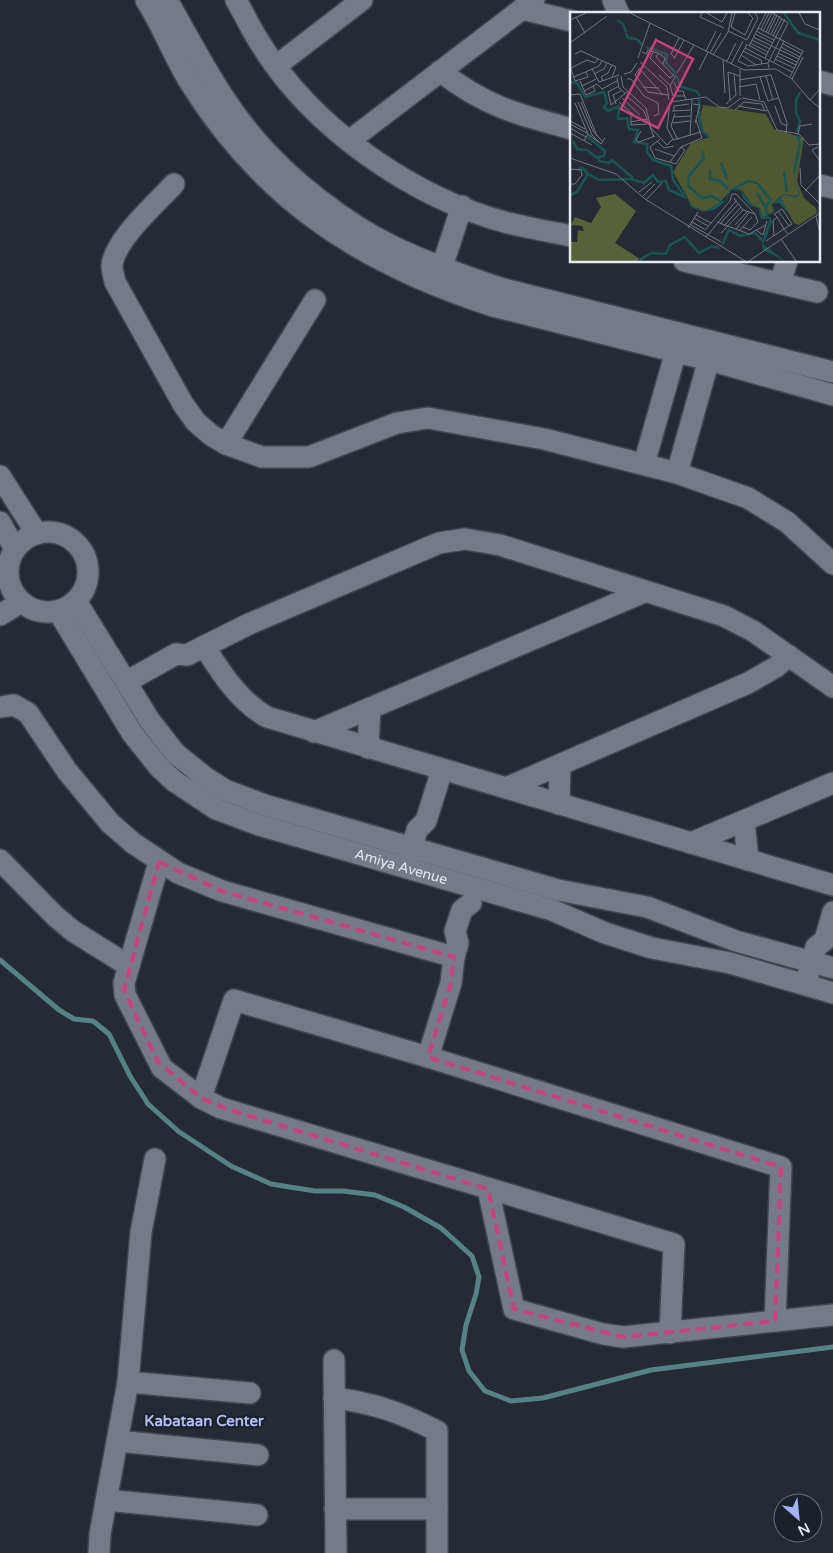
<svg xmlns="http://www.w3.org/2000/svg" width="833" height="1553" viewBox="0 0 833 1553" font-family="'Varela Round',sans-serif">
<rect width="100%" height="100%" fill="#252a34"/>
<g fill="none" stroke-linecap="round" stroke-linejoin="round">
<path stroke="#558286" stroke-width="5" d="M0,960L59,1010L74,1019L93,1021L109,1034L130,1076L148,1104L178,1131L231,1166L271,1184L315,1191H343L375,1195L404,1207L441,1228L472,1256L479,1277L476,1294L466,1325L462,1350L469,1371L485,1391L511,1401L543,1398L651,1370L833,1347"/>
<defs>
<g id="minor">
<path d="M146,0C163,27 174,57 191,84C265,202 363,264 493,306L709,360L833,395"/>
<path d="M167,0C194,47 218,96 254,138C288,179 346,224 394,247C428,263 464,276 500,288L833,372"/>
<path d="M236,0C244,14 251,29 260,43C312,128 413,198 508,223C529,228 551,232 572,236"/>
<path d="M613,0L619,14"/>
<path d="M522,9L572,21"/>
<path d="M276,66L362,0"/>
<path d="M440,71C484,106 519,115 572,129"/>
<path d="M819,81L833,85"/>
<path d="M349,141L534,0"/>
<path d="M174,184C157,203 114,240 112,266C112,271 114,277 115,282L183,404L196,422L211,435L226,444L262,457H309L397,423L428,418L544,439L677,473L748,498L787,522L833,564"/>
<path d="M819,185L833,188"/>
<path d="M684,261L817,292"/>
<path d="M438,279L462,206"/>
<path d="M780,283L787,261"/>
<path d="M226,444L315,300"/>
<path d="M644,464L680,337"/>
<path d="M677,473L713,345"/>
<path d="M0,476L37,534"/>
<path d="M0,522L15,549"/>
<circle cx="48" cy="572" r="40"/>
<path d="M76,601L150,721L175,753L206,778L225,790L265,805L558,890L647,907L736,941L833,968"/>
<path id="s1" d="M58,611L132,733L159,767L174,781L216,809L259,825L552,910L605,933L652,948L730,963L833,993"/>
<path d="M0,615L21,602"/>
<path d="M204,646C222,674 238,700 267,717L833,885"/>
<path d="M126,682L176,654L187,655L249,624L439,543L465,539L500,545L724,616L753,631L833,687"/>
<path d="M0,707L14,705L28,713L67,771L110,823L133,843L178,873L222,891L454,957"/>
<path d="M314,732L644,592"/>
<path d="M368,748L370,708"/>
<path d="M506,788L748,683L776,667L789,656"/>
<path d="M559,804L560,765"/>
<path d="M744,821L748,860"/>
<path d="M691,843L833,783"/>
<path d="M0,860L55,916L73,931L129,966"/>
<path d="M408,860L417,830L426,821L442,770"/>
<path d="M159,862L124,983L125,995L162,1068L201,1098L221,1108L674,1244L670,1333"/>
<path d="M808,975L816,947L825,940L833,912"/>
<path d="M428,1057L451,983L454,957L458,943L455,931L462,910L471,903"/>
<path d="M201,1098L234,1000L428,1057L781,1167L775,1321"/>
<path d="M488,1189L514,1309L603,1334L623,1337L833,1315"/>
<path d="M334,1360L336,1553"/>
<path d="M128,1382L250,1393"/>
<path d="M334,1398C374,1403 402,1413 437,1431V1553"/>
<path d="M117,1441L258,1455"/>
<path d="M106,1500L257,1515"/>
<path d="M335,1509H437"/>
<path d="M99,1553L100,1534L128,1382L141,1232L155,1159"/>
</g>
</defs>
<use href="#minor" stroke="#42474e" stroke-width="24"/>
<use href="#minor" stroke="#747b86" stroke-width="21"/>
</g>
<path fill="none" stroke="#c94279" stroke-width="4" stroke-dasharray="10 6" stroke-linejoin="round" d="M159,862L222,891L454,957L451,983L428,1057L781,1167L775,1321L623,1337L514,1309L488,1189L230,1110L201,1098L158,1062L124,990Z"/>
<g text-anchor="middle" stroke-width="4.5" stroke-linejoin="round" paint-order="stroke">
<g font-size="14" fill="#e6eaf1" stroke="#1b212a">
<text dy="5" stroke="none"><textPath href="#s1" startOffset="451">Amiya Avenue</textPath></text>
</g>
<g font-size="15" font-weight="bold" fill="#b2bef5" stroke="#1b212a">
<text x="204" y="1426">Kabataan Center</text>
</g>
</g>
<g transform="translate(570 12)">
<rect width="250" height="250" fill="#252a34"/>
<path d="M133,93L196,102L204,117L234,126L227,169L234,186L246,196L247,201L229,213L225,212L211,189V184L201,193L204,199L192,206L190,196L182,193L172,178L163,176L144,197L133,199L122,194L103,160L121,131L140,125L134,120L130,105Z" fill="#505831"/>
<path d="M45,182L66,199L45,231L73,249H0L1,230H7L8,218L14,219L12,214L1,213L5,205L21,211L31,195L26,186Z" fill="#596139"/>
<path d="M223,162L230,182L225,186L216,183L210,185L218,201L209,191L202,192L205,198L203,201L197,203L201,206L202,209L197,224L193,232L215,249L193,238L192,229L200,207H191L188,196L180,194L173,186L171,179L161,178L157,187L150,194L144,198L133,200L121,195L115,184L122,194L135,199L156,187L160,177L171,178L182,193L189,195L194,206L197,202L204,199L201,193L213,182H217L225,184L229,182Z" fill="#175558"/>
<path fill="none" stroke="#175558" stroke-width="2.5" d="M214,1L228,21L250,28M47,8L53,12L56,20M56,21L58,26L67,27L72,33M76,35L97,42L96,51L104,59L111,75L126,79L130,84M0,70L7,71L15,85L34,80L37,91L34,95L38,99L49,94L48,107L57,106L59,117L68,118L64,130L77,132V140L83,148L101,154L103,168L114,183M129,87V108L133,120L139,125M227,120L230,109L226,101V88L230,80M18,125L35,139L34,144L28,145L29,149L39,151L42,148L63,166M3,129L7,137L17,138L27,146M132,139L134,146L119,164L118,174L132,186L142,184L152,190M151,151L157,167M140,158V167L150,169L158,177M214,160L217,180M224,161L230,131L227,123M18,162L29,168L61,167L74,171L83,163L88,170L96,169L99,178L117,186M163,177L179,169L187,171L201,188L196,194L197,202M187,181L196,196M0,183L7,180L18,162L12,156L8,157M152,233L159,218L170,224L185,221L192,228M68,249L81,241L96,242L100,233L115,225L129,241L142,234L149,236"/>
<path fill="none" stroke="#727780" stroke-width="1" d="M60,1L174,58L206,57L222,67L240,88M132,1L130,5L154,16M137,1L152,10L157,1M165,1L161,15L175,23L183,6L178,1M229,1L235,12L250,18M6,5L15,21M0,8L16,1M188,16L233,39M191,17L199,1M158,19L177,28L188,6L185,1M186,19L204,28M193,19L202,1M196,20L205,2M198,21L207,3M185,22L203,31M201,22L210,4M203,24L212,6M183,25L229,47M182,28L200,37M0,31L37,4M180,31L198,40M213,32L232,42M178,33L197,43M179,34L196,1M211,35L230,45M175,36L222,60M136,39L146,19M173,39L191,48L192,52M72,40L76,42L78,38L90,42L95,46L93,52M83,40L80,46L100,66L104,63M140,41L151,21M208,41L227,50M5,42L11,39L46,55L42,65M88,42L86,45L105,65L100,74M143,43L158,20L162,1M171,43L186,53M207,44L226,53M68,46L80,11M105,46L101,42L109,26M195,46L215,7M104,47L114,28M205,47L224,56M153,48L155,81M157,49L166,31M168,49L178,54L198,51M168,49L177,32M70,50L97,75L99,88M204,50L214,29M161,52L173,29M0,54L5,69L18,65L16,60M1,56L17,48L25,51L28,47M69,56L93,83M199,56L198,51L218,11L203,1M22,57L29,70L49,63M69,57L65,63L78,80L98,83M170,57V84M129,58L138,40M107,61L124,33M24,62L34,57L37,51M54,62L61,60L67,51M89,63L100,73L103,84H115M51,64L53,75L76,96L81,116L97,133L103,127L97,116L100,91M196,64L203,88M4,65L29,54L32,49M190,65L198,89L208,86M220,65L233,39M47,66L49,76L56,82M57,67H61L74,84L88,91L89,102L84,104M222,67L233,45M169,68L201,63L217,111L216,121M10,69L16,83L25,79L23,74M33,69L31,65L38,61L42,53M104,70L108,79H113L116,88M186,72L190,88M12,74L26,67M49,74L38,80L41,93L58,79M73,75L89,76M169,75L186,72M250,77L240,88L250,96M14,79L27,72L32,77L47,69M0,83L10,82L27,124M58,85L74,99L84,125M52,86L70,103M172,86L194,90L207,118L229,122L239,133L250,132M160,88L158,60L170,64M8,90L22,123L31,132L35,126M11,90L23,119L33,130M49,90L65,104M101,90L136,85L149,95L158,96L171,86M5,91L18,122L14,129M46,92L43,83L51,79M123,92L130,93L125,111M156,92L166,83L164,62M168,94L197,99M205,94L211,111L217,114M165,98L174,90L192,92L195,99M102,99L122,98M104,99V94L119,92M61,100V113L77,112M105,101L101,114L108,128M104,105L121,104M0,109L15,117M60,110L77,107M103,111L120,109M0,112L17,121M0,116L16,125M71,119L66,128L69,130L85,124M0,121L22,133M18,122L31,132M228,122L230,114L242,112M120,124L122,87M90,127L80,135L85,146L106,152L115,138L111,135M103,128L131,120M87,129L94,136L104,134M248,135L242,138L250,149M85,137L104,144M0,146L46,162L75,187L175,249M100,150L111,135L132,126L126,108M230,156L231,173L250,192M0,157L11,158L12,163L5,172H0M235,179L250,163M69,180L82,170M72,185L85,172M164,186L173,198L185,202L188,210L180,218L173,215M76,188L92,171M208,199L219,214M126,203L141,211M246,204L250,222M124,206L138,214M122,210L136,218M147,210L179,222L196,213M150,212L168,192M121,213L151,230M165,213L177,200M154,214L171,195M118,216L128,200M136,217L160,189L162,182H166L185,202M166,217L179,201M186,218L193,223L197,209M169,219L182,205M151,221L173,198M204,224L203,209L207,205M136,225L166,189M211,227L226,249M196,229L214,217L222,212L212,197L204,202L207,205L214,217L218,222M179,249L250,201"/>
<path fill="#c94279" fill-opacity="0.15" stroke="#c94279" stroke-width="2.5" d="M86,28L123,47L88,116L51,97Z"/>
<rect width="250" height="250" fill="none" stroke="#e6eaf1" stroke-width="2.5"/>
</g>
<g transform="translate(798 1518) rotate(153)"><circle r="24" fill="#1b212a" stroke="#6c717a"/>
<path d="M0-4L9 19L0 12L-9 19Z" fill="#a4b2fc"/>
<text y="-8" font-size="14" font-weight="bold" text-anchor="middle" fill="#e6eaf1">N</text>
</g>
</svg>
